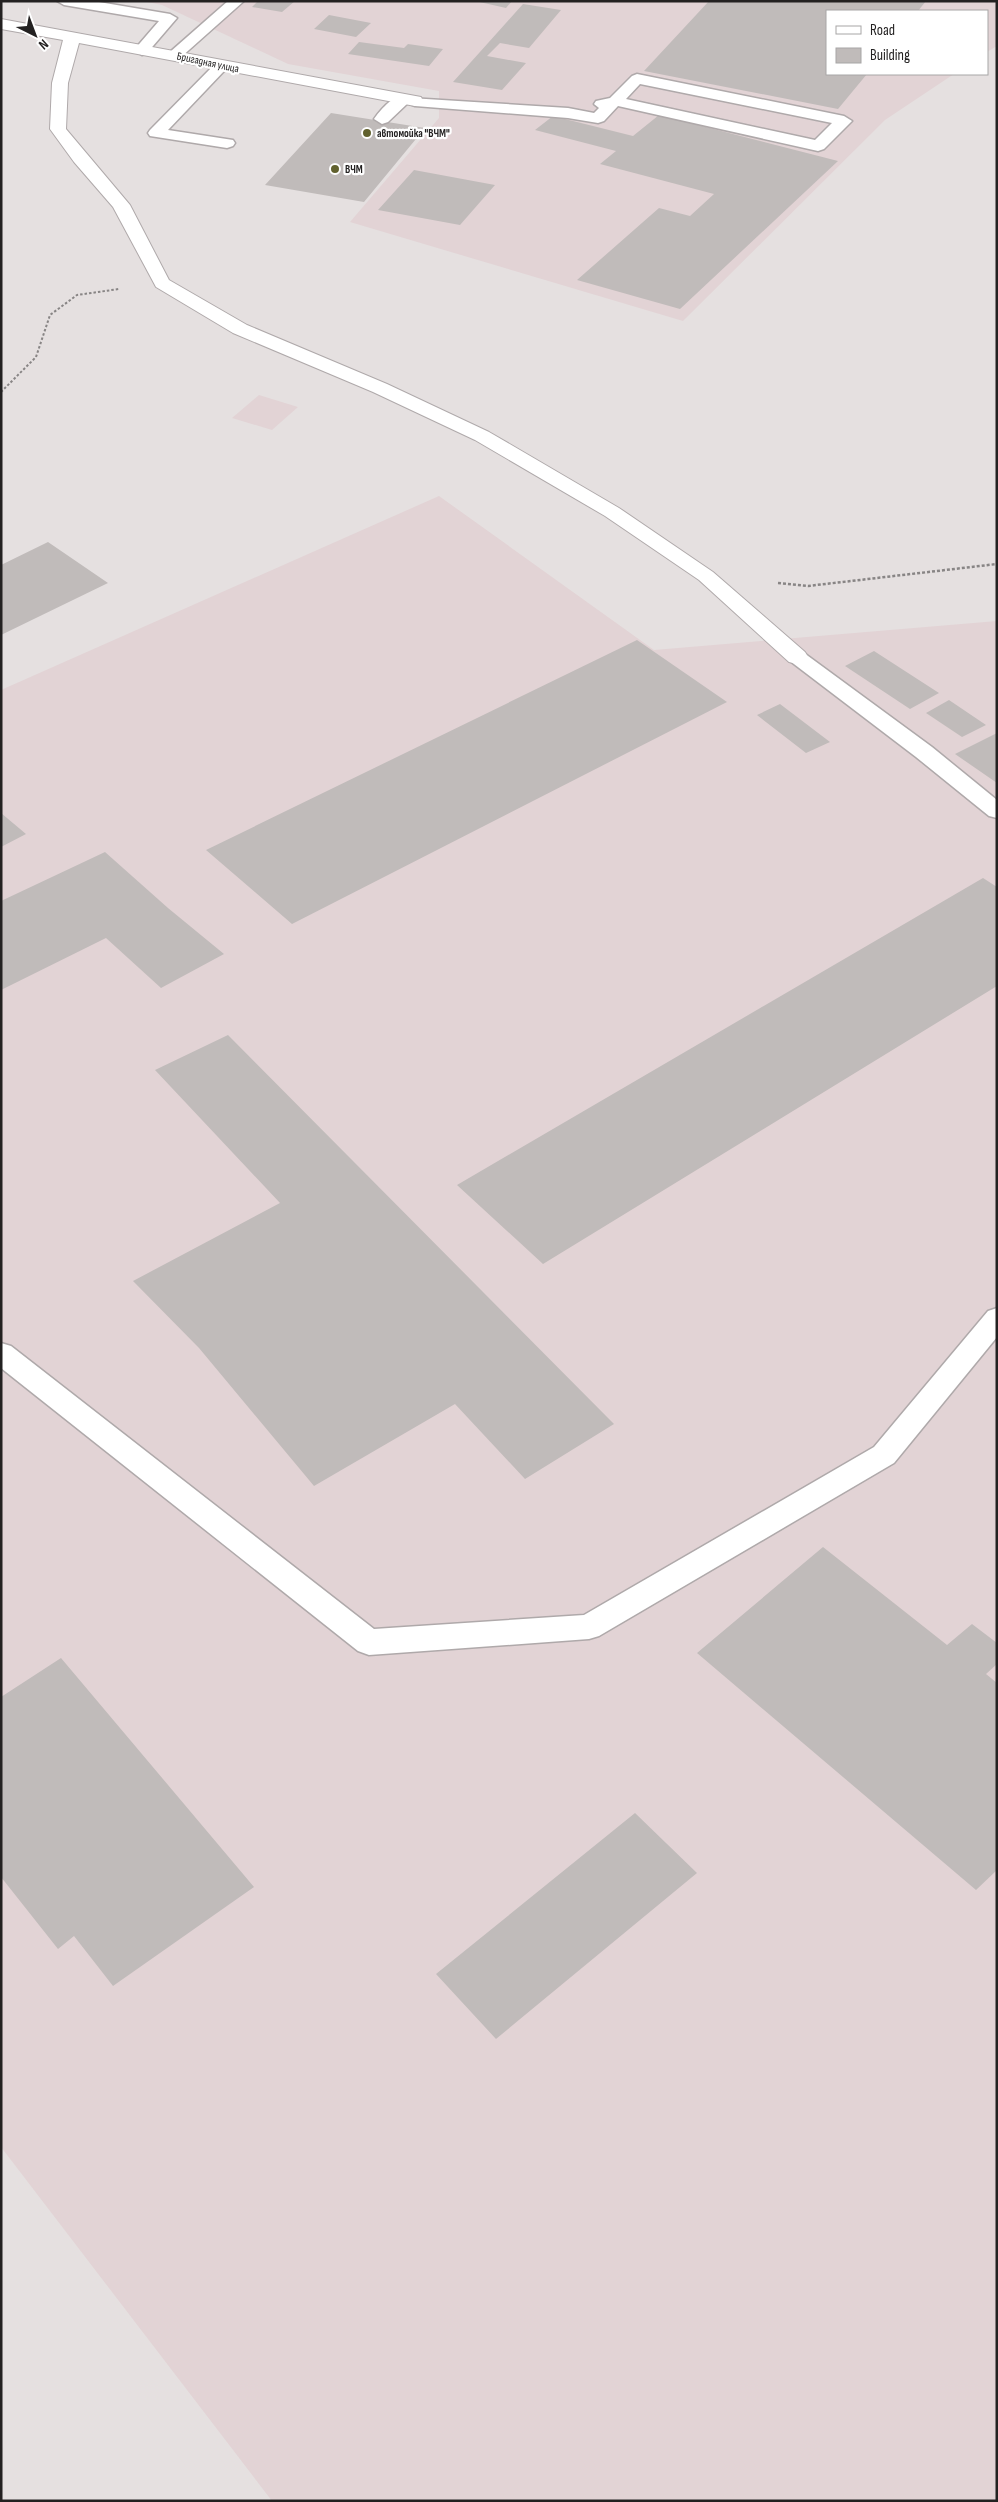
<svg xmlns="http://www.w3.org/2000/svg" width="998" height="2502" viewBox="0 0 998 2502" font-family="'Sofia Sans Condensed',sans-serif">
<rect width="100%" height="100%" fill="#e5e0e0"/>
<path fill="#e2d3d5" d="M142,1H997V46L987,52V11H827V74H954L885,120L683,321L350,222L439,118V91L288,64L162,5Z
M259,395L298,407L272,430L232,418Z
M439,496L654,650L997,621V2501H272L1,2147V690Z"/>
<path fill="#c0bbba" d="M258,1H295L282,12L252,7Z
M475,1H512L506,8Z
M709,1H926L918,11H827V74H867L838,109L644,71Z
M523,4L561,10L529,48L500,43L487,56L526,63L502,90L453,82Z
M329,15L371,23L356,37L314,29Z
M359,42L404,48L408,44L443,49L429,66L348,54Z
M331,113L425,128L364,202L265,185Z
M659,115L838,161L680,309L577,280L659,208L690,216L714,194L600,164L616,151L535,130L553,116L633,136Z
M414,170L495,185L460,225L378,210Z
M48,542L108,583L1,635V565Z
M637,640L727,702L292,924L206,850Z
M874,651L939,693L910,709L845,666Z
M949,700L986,725L962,737L926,713Z
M780,704L830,742L806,753L757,715Z
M997,733V783L955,754Z
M1,813L26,834L1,847Z
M105,852L168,908L224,954L161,988L106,938L1,990V901Z
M983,878L997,887V986L543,1264L457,1185Z
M228,1035L614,1424L525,1479L455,1404L314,1486L199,1348L133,1281L280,1203L155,1070Z
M823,1547L947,1645L972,1624L997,1643V1664L986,1674L997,1683V1870L976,1890L697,1653Z
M61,1658L254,1887L113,1986L74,1936L58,1949L1,1877V1697Z
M635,1813L697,1873L496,2039L436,1974Z"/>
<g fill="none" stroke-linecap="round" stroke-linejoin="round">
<defs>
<path id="service" d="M57,1H93L170,14L177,18L147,53L142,55L134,50L159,21L64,5Z
M228,1H244L180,58H170L167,55L170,52Z
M221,61L229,66L226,69L168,130L233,140L235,143L233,146L227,148L150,136L148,133L150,130L216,63Z
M637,74L844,116L852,121L824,149L818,151L618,106L604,121L598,123L568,118L415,106L408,103L388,122L382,124L374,119C381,109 398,89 410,98L568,108L594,113L599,108L594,104L596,101L610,98L632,76ZM640,84L832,123L815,140L626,99Z
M797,651L804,653L932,747L997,800V818L989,816L916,757L790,661L787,657L790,653Z
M997,1308V1337L894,1463L599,1636L589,1639L369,1655L358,1651L1,1368V1343L11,1346L374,1629L584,1615L874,1447L988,1311Z"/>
<path id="minor" d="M1,19L421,97L423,101L421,105L415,106L79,43L68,83L66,129L130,205L169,280L247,325L387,384L489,432L619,508L713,572L805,652L808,657L805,662L797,664L789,662L699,580L605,516L475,440L373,392L233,333L156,287L113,207L74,162L50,129L52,83L63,40L1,29Z"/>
</defs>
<use href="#service" stroke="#afa9aa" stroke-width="3"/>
<use href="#minor" stroke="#afa9aa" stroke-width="2"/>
<path stroke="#888585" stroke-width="2" stroke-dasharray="2.5 2" stroke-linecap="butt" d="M1,392L36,357L50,315L77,295L119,289"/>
<path stroke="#888585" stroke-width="2.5" stroke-dasharray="3 2" stroke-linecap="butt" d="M778,583L808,586L997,564"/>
<use href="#service" fill="#fff" fill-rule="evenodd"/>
<use href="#minor" fill="#fff" fill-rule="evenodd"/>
</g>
<g fill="#61612e" stroke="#fff" stroke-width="2">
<circle cx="367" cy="133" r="5"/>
<circle cx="335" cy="169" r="5"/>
</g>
<g text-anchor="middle" stroke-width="4.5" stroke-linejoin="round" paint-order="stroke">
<g font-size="11" fill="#232121" stroke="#fff">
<text transform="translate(208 62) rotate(12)" y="4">Бригадная улица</text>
</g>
<g font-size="11" font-weight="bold" fill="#232121" stroke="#fff" text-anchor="start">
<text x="377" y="137">автомойка "ВЧМ"</text>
<text x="345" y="173">ВЧМ</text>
</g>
</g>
<rect width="998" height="2502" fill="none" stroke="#232121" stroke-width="5"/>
<rect x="826" y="10" width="162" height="65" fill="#ffffff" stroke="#a7a6a6"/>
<rect x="836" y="26" width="25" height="8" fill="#ffffff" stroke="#a7a6a6"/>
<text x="870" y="35" font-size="15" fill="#232121">Road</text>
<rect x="836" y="48" width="25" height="15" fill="#c0bbba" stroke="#a7a6a6"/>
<text x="870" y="60" font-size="15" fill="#232121">Building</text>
<g transform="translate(35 35) rotate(138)" stroke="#ffffff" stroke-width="4" paint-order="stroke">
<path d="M0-4L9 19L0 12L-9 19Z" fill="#232121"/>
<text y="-8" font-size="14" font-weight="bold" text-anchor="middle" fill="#232121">N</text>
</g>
</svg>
